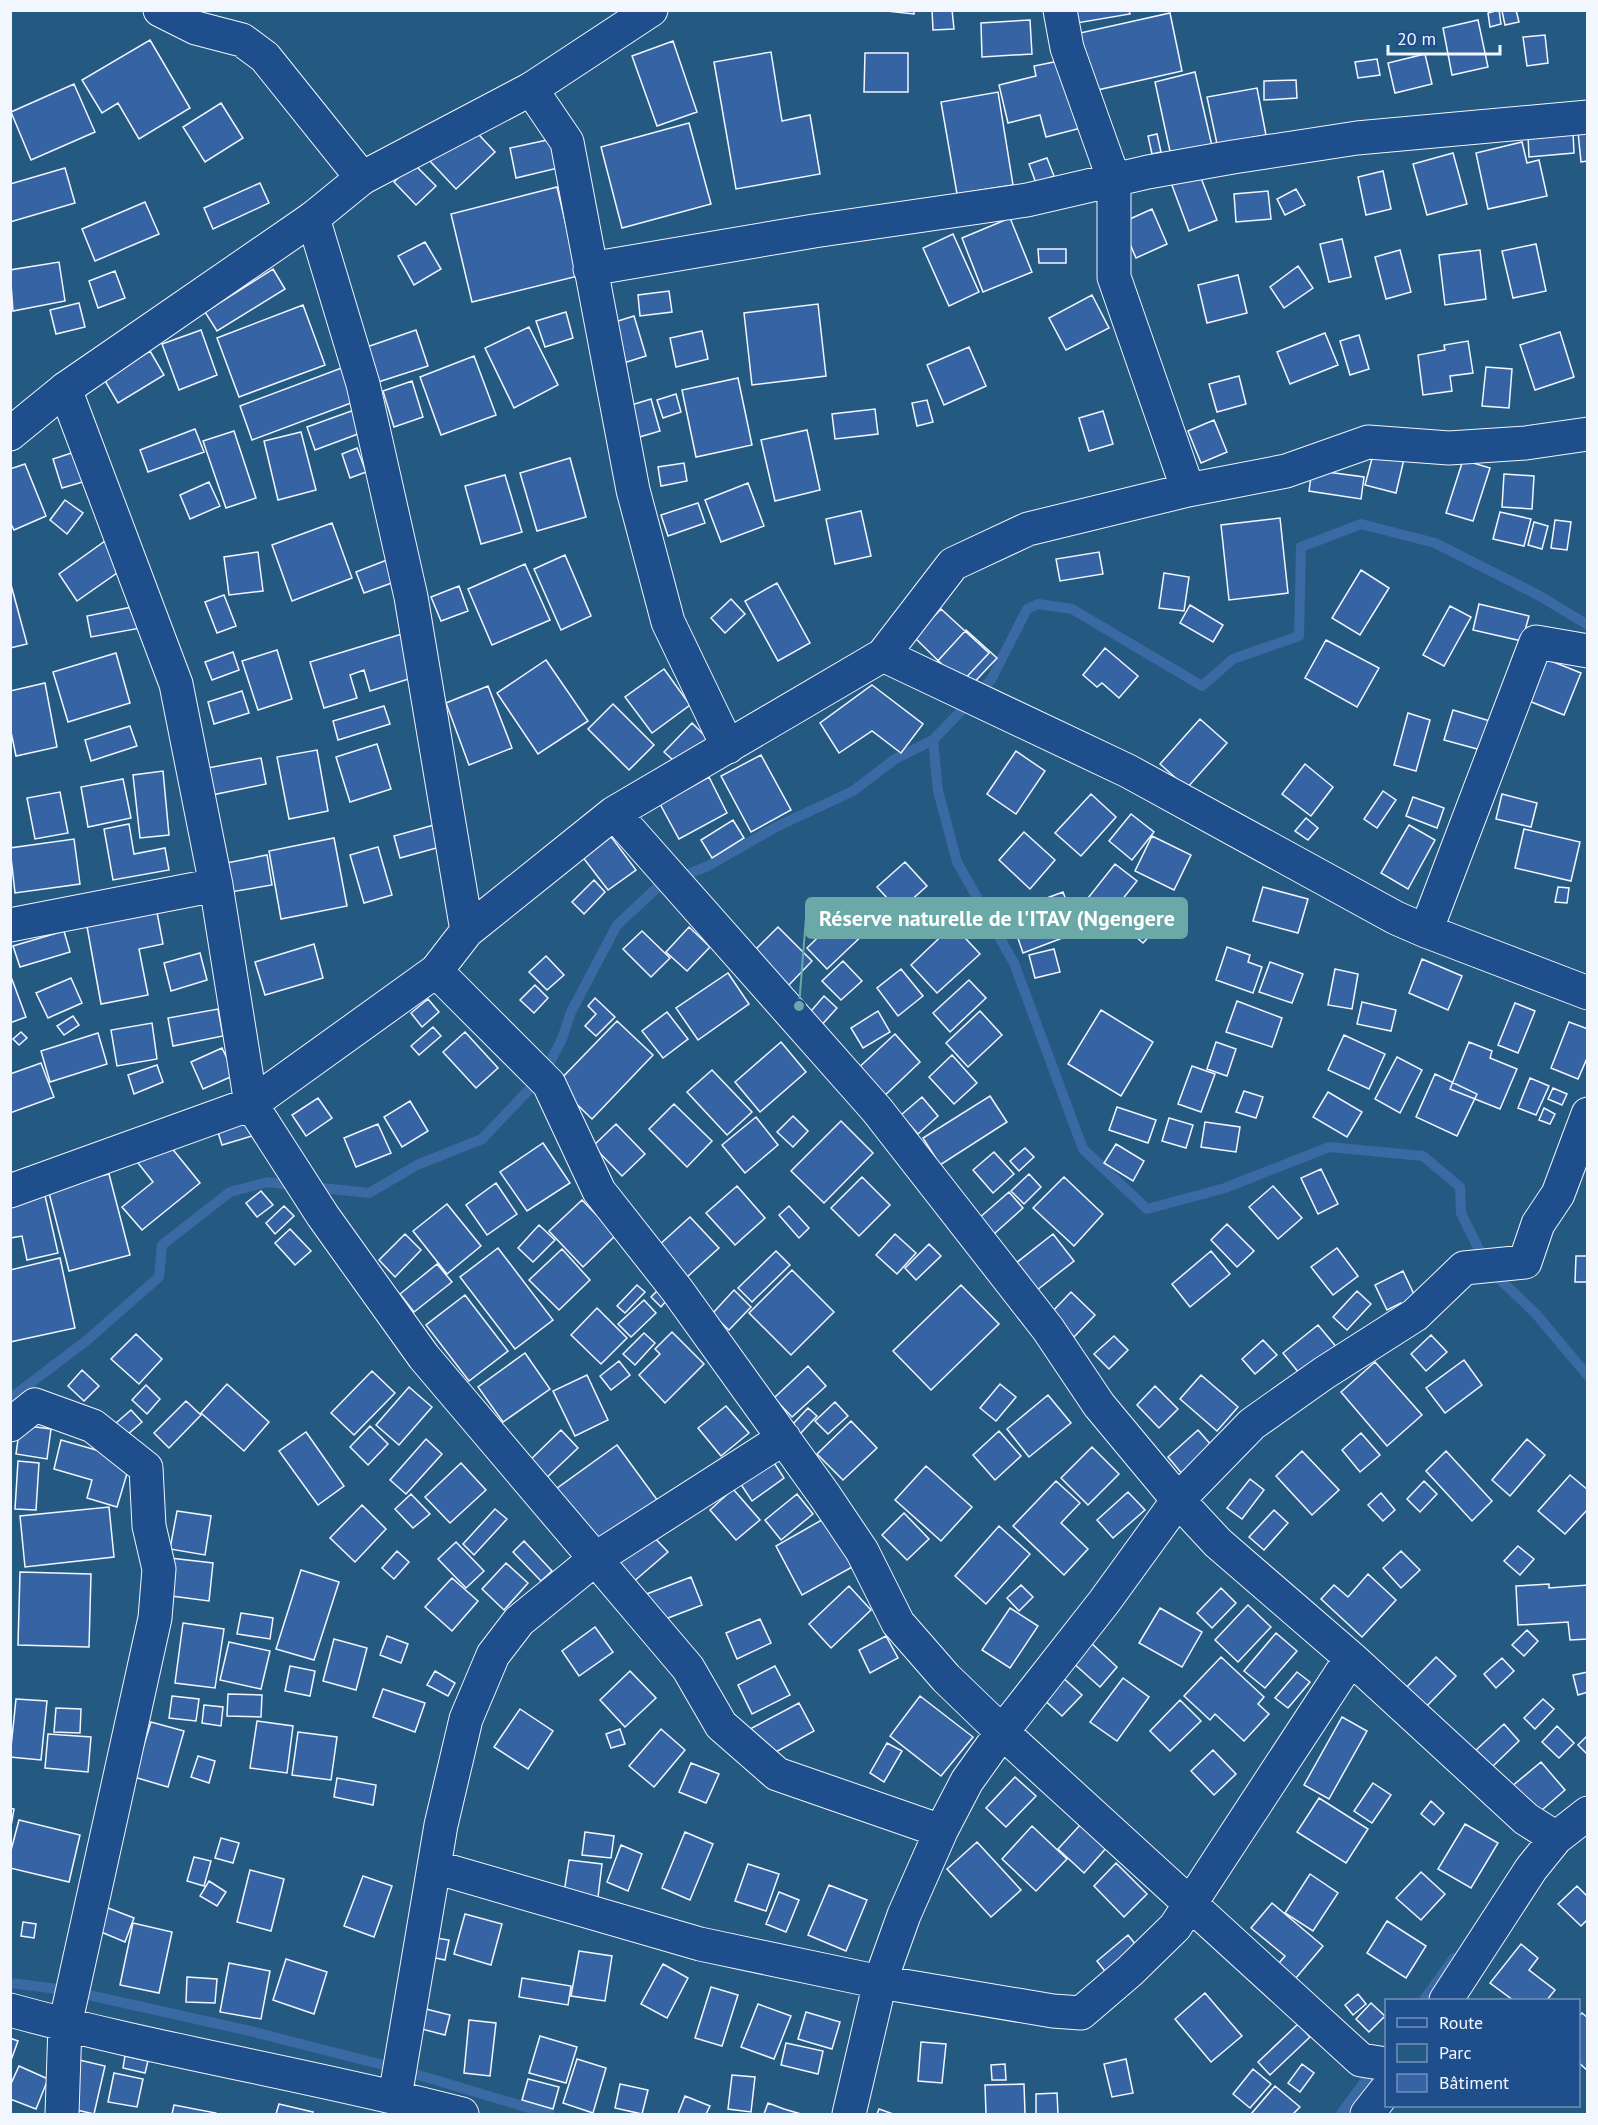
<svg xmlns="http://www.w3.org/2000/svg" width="1598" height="2125" viewBox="0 0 1598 2125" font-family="'PT Sans',sans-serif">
<rect width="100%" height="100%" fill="#1f4e8c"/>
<path fill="#245a82" stroke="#a8bbd7" stroke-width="1.5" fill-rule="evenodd" d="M11,11H1587V2114H11ZM1386,2000H1578V2106H1386Z"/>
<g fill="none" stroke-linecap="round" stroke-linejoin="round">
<path stroke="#3b69a3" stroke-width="10" d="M933,740L938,791L957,862L1014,963L1083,1149L1147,1209L1225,1188L1329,1147L1423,1156L1460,1187L1461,1213L1488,1268L1536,1314L1588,1376
M313,1187L369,1193L417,1165L482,1139L543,1075L562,1039L571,1012L617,925L660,885L708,866L776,827L853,791L895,759L933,740L991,680L1027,609L1038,604L1072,609L1202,686L1233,659L1299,636L1301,547L1361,524L1435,543L1538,595L1588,625
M10,1396L16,1394L86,1341L159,1277L162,1245L230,1192L268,1182L297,1186
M10,1983L66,1990L250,2031L395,2068L549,2114
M1424,2000L1454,1958
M1341,2114L1376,2066"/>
</g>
<path fill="#3563a3" stroke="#f2f6ff" stroke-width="1.5" d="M877,10H914V14Z
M932,10H952L954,29L933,30Z
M1069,10H1129L1130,14L1071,24Z
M1499,10L1501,24L1490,27L1488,13Z
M1516,10L1519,22L1505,25L1502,11Z
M1170,13L1182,71L1093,91L1080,33Z
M1030,20L1032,54L982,57L981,23Z
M1478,20L1488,67L1452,75L1443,28Z
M1545,35L1548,63L1527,66L1523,37Z
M150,40L190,108L139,139L118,103L102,113L82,80Z
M673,41L697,112L657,126L632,56Z
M771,52L782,121L810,115L820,174L736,189L714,62Z
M865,53H908V92H864Z
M1425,54L1432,84L1395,93L1388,63Z
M1377,59L1380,75L1358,78L1355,62Z
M1064,60L1081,128L1046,137L1040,115L1008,123L999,85L1036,76L1034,66Z
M1195,72L1212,146L1171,156L1155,82Z
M1296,80L1297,98L1264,100V81Z
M74,84L95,132L31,160L11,112Z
M1257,88L1266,135L1217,144L1207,97Z
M998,92L1013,185L957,194L941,102Z
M221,103L243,138L205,162L183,127Z
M467,122L495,152L456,189L428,159Z
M689,123L711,204L622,228L601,147Z
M1588,131V161L1581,162L1578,132Z
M1573,132L1574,153L1529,157L1528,135Z
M1157,134L1161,152L1152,154L1148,136Z
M552,139L558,168L516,178L510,148Z
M1522,142L1527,163L1539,160L1547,196L1488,209L1476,153Z
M1453,153L1467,204L1427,215L1413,164Z
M1047,158L1054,176L1036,183L1029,164Z
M413,163L436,186L416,205L394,182Z
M65,168L75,203L10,222V184Z
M1198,170L1217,220L1189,231L1170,180Z
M1383,171L1391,209L1366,215L1358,177Z
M260,183L269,203L213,229L204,208Z
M557,187L578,276L472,302L451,214Z
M1296,189L1305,205L1285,215L1277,199Z
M1268,191L1271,219L1236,222L1234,194Z
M145,202L159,234L95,261L82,229Z
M1152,209L1167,244L1136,258L1121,223Z
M1010,218L1032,272L983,292L962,238Z
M953,234L979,292L949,306L923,248Z
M1342,239L1351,277L1329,282L1320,244Z
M425,242L441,269L414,285L398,256Z
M1536,244L1546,291L1513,298L1502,251Z
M1038,249H1066V263H1039Z
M1400,250L1411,292L1386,299L1375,257Z
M1480,250L1486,299L1445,305L1439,255Z
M59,262L65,301L13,311L10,270Z
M1298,266L1313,288L1284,308L1270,287Z
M273,269L285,289L217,331L205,312Z
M115,271L125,298L98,308L89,281Z
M1238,275L1247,313L1207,323L1198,285Z
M669,291L672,312L640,316L638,295Z
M1092,295L1109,328L1066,350L1049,318Z
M79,303L85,327L56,334L50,310Z
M818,304L826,376L752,385L744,313Z
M303,305L325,365L239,397L217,338Z
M566,312L573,338L545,347L536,321Z
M634,316L646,356L614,366L602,326Z
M529,327L558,385L514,408L485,348Z
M201,330L217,375L179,390L162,344Z
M416,330L428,366L372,384L361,349Z
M702,331L708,359L676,367L670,338Z
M1560,332L1574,377L1535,390L1520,345Z
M1325,333L1338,365L1290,384L1277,352Z
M1359,335L1369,369L1350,375L1340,341Z
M1468,341L1473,373L1450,376L1452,391L1423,395L1418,355L1445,350L1444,345Z
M969,347L986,386L944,405L927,365Z
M150,351L164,375L118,403L104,379Z
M474,356L496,415L441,435L420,377Z
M347,366L359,400L252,440L240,406Z
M1486,367L1512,369L1509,408L1482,406Z
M1239,376L1246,404L1217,412L1209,384Z
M738,378L752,445L696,457L682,390Z
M412,381L423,417L394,427L383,391Z
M676,394L681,412L663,418L657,400Z
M651,399L660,431L636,438L628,406Z
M927,400L933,422L917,426L912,403Z
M357,409L366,431L315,450L307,427Z
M875,409L878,434L835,439L832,414Z
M1103,411L1113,444L1089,451L1079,418Z
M1214,420L1227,452L1201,463L1188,431Z
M195,429L204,452L148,472L140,450Z
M807,430L820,490L775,501L761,440Z
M234,431L256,498L226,508L203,441Z
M301,432L316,490L278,500L264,441Z
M357,448L366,472L350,478L342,454Z
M84,449L93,479L62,488L53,459Z
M1374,451L1404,459L1396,493L1365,485Z
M570,458L586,517L537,531L520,473Z
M1463,460L1490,468L1473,521L1446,513Z
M684,463L687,481L661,486L658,467Z
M25,464L46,516L14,530L10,522V469Z
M1312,470L1364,477L1361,499L1309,491Z
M1504,474L1534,476L1532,509L1502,507Z
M505,475L522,532L481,544L465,486Z
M209,482L220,506L190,519L180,495Z
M748,483L764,526L721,542L705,500Z
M65,500L83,513L67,534L50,520Z
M698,503L705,523L668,536L661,515Z
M861,511L871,556L835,564L826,519Z
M1500,512L1531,519L1524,546L1493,539Z
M1280,518L1288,593L1229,600L1221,525Z
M1555,520L1571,522L1567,550L1551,548Z
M1534,522L1548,526L1542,549L1528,545Z
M332,523L352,578L292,601L272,545Z
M105,541L124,568L77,601L59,574Z
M258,552L263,591L229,595L224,557Z
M1099,552L1103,574L1060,581L1056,559Z
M565,555L591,616L561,630L534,569Z
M392,558L400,580L364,593L356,572Z
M525,564L550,620L492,645L468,589Z
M1361,570L1389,588L1360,635L1332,618Z
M1164,573L1189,577L1184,611L1159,608Z
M10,581L27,644L10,648Z
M777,583L810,643L778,661L745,601Z
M459,586L468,611L441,621L431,597Z
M224,595L236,626L217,633L205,602Z
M731,599L745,614L725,633L711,618Z
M1479,604L1529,616L1522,641L1473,630Z
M1190,605L1223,625L1213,642L1180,623Z
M137,606L141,628L91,637L87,616Z
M1450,606L1471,617L1444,666L1423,655Z
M941,609L989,653L961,683L914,637Z
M966,630L997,658L966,691L935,664Z
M402,634L415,677L370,691L364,670L350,675L357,698L324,708L310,662Z
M1326,640L1379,668L1357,707L1305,678Z
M1105,648L1138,676L1119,698L1102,683L1097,687L1083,675Z
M277,650L292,699L258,710L242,661Z
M233,652L239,670L212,680L205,662Z
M116,653L130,703L68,722L53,672Z
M1546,659L1581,673L1564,715L1529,701Z
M546,660L588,721L538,754L497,693Z
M664,669L690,705L652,733L625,697Z
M45,683L57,747L16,756L10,727V691Z
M872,685L923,724L901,753L872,731L839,753L820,723Z
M488,686L512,748L469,765L446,703Z
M242,691L249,713L214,724L208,702Z
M613,704L654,745L629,770L588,729Z
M384,706L390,724L338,740L333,721Z
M1453,710L1490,721L1481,750L1444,740Z
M1408,713L1430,720L1416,771L1394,765Z
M1200,719L1227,743L1187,788L1160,764Z
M692,723L710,741L683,769L664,752Z
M130,726L137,746L91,761L85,740Z
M377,744L391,789L350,802L336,757Z
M317,750L328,811L289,819L277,757Z
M1016,751L1045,771L1016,814L987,794Z
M761,755L791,810L751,832L721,776Z
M261,758L266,784L207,796L202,769Z
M1305,764L1333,787L1311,816L1282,794Z
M163,771L169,835L140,838L133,775Z
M709,777L727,813L679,839L660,804Z
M123,779L131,818L88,827L81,787Z
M1383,791L1396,800L1377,828L1364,819Z
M60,792L68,833L35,839L27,798Z
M1091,794L1116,817L1081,856L1055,833Z
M1502,794L1537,803L1531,827L1496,819Z
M1413,797L1444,808L1437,828L1406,816Z
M1131,814L1154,832L1132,860L1109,841Z
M1306,818L1318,828L1308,840L1295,831Z
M733,820L744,838L712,858L701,840Z
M129,824L134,854L165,848L169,870L113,880L104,829Z
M434,825L440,847L400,858L394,836Z
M1409,825L1435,840L1408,889L1381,873Z
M1524,829L1580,842L1571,881L1515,868Z
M606,830L636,870L608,890L578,851Z
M1024,832L1055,860L1030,889L999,860Z
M1152,836L1191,855L1174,890L1135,871Z
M334,838L347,906L281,919L269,851Z
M74,839L80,884L15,893L10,848Z
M378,847L392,895L364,903L350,855Z
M267,855L272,885L225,893L221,864Z
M905,862L927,886L899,911L877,887Z
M1115,864L1137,881L1106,920L1084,903Z
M594,880L605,892L584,914L572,902Z
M1263,887L1308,899L1298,933L1253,921Z
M1558,887L1569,888L1567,903L1555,902Z
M1063,892L1078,932L1023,953L1009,912Z
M1130,898L1160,925L1143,943L1113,917Z
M156,907L163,944L139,949L148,995L101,1004L86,921Z
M848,908L869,929L827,969L807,948Z
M953,925L980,954L937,993L911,965Z
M689,927L710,947L687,971L666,952Z
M778,927L812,961L787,987L752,953Z
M64,931L70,952L20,967L13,946Z
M642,931L670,958L651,977L623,949Z
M314,944L323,978L265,995L255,962Z
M1227,947L1250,955L1248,962L1262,967L1253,993L1216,980Z
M1054,949L1060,972L1035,978L1029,955Z
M200,953L207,980L171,991L164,963Z
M546,956L564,975L547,990L529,972Z
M1422,959L1462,976L1448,1010L1409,993Z
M843,961L862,981L841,1000L822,981Z
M1270,962L1303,974L1292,1003L1259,992Z
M901,969L923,996L898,1016L877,988Z
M1335,969L1358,974L1352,1009L1328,1005Z
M728,973L749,1004L698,1040L676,1008Z
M10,974L26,1017L10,1023Z
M71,978L82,1003L48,1018L36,993Z
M969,980L986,998L950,1032L933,1013Z
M535,985L548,998L534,1013L520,1000Z
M824,996L837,1008L818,1029L805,1018Z
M595,998L615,1017L596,1036L585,1026L596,1014L588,1006Z
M428,999L439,1012L422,1027L411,1013Z
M1237,1001L1282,1018L1272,1047L1226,1032Z
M1362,1002L1396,1010L1391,1031L1357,1024Z
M1515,1003L1535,1011L1518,1053L1498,1045Z
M218,1009L223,1036L173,1046L168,1018Z
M1101,1010L1153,1042L1121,1096L1068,1064Z
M878,1011L890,1032L863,1048L851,1028Z
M980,1011L1002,1035L968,1067L946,1043Z
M667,1012L688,1039L663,1058L642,1031Z
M73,1016L79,1025L64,1035L57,1026Z
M617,1021L653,1055L592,1119L556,1084Z
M1569,1022L1588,1029V1056L1578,1079L1551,1068Z
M152,1023L157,1059L117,1066L111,1030Z
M433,1027L441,1036L419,1055L411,1046Z
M21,1032L27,1038L19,1045L13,1039Z
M465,1032L498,1068L476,1088L443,1052Z
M98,1033L107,1064L50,1082L41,1051Z
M895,1034L920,1062L880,1100L854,1072Z
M1344,1035L1385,1054L1369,1089L1328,1070Z
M781,1042L806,1072L760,1112L735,1082Z
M1216,1042L1236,1049L1227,1076L1207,1069Z
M1469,1042L1492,1051L1490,1058L1517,1069L1500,1109L1450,1089Z
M222,1048L235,1075L203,1089L191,1062Z
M952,1055L977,1083L954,1104L929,1077Z
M1397,1057L1422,1070L1400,1113L1375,1099Z
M41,1063L54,1097L10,1113V1074Z
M157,1065L163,1082L134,1094L128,1075Z
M1192,1066L1215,1074L1201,1112L1178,1104Z
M712,1070L752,1112L727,1135L687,1092Z
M1435,1074L1477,1094L1457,1136L1416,1117Z
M1530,1078L1549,1086L1536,1115L1518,1108Z
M1553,1088L1567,1094L1562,1105L1548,1099Z
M1244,1091L1263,1097L1256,1118L1236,1112Z
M1328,1092L1362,1112L1347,1137L1313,1117Z
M990,1096L1007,1122L940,1165L923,1138Z
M922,1097L938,1116L918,1134L901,1115Z
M318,1098L332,1118L306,1136L292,1115Z
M410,1101L428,1131L402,1147L384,1117Z
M674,1104L712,1141L687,1167L649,1129Z
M1117,1107L1156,1120L1148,1143L1109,1130Z
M1544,1108L1555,1114L1550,1124L1539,1120Z
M793,1116L808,1131L793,1147L777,1132Z
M756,1117L778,1145L745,1173L722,1145Z
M1169,1118L1193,1125L1186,1148L1162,1141Z
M248,1120L252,1136L222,1145L217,1129Z
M841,1121L873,1153L824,1203L791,1171Z
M1205,1122L1240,1127L1236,1152L1201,1147Z
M378,1124L391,1153L356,1167L344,1138Z
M616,1124L645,1154L622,1176L593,1146Z
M166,1141L200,1183L142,1230L122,1207L153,1182L138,1163Z
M543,1143L570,1183L527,1211L500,1172Z
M1116,1144L1144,1161L1133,1181L1104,1163Z
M1025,1148L1034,1157L1019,1171L1010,1161Z
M994,1152L1014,1174L993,1193L973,1170Z
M1321,1169L1338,1204L1318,1214L1301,1178Z
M109,1174L130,1255L69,1271L48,1189Z
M1029,1174L1041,1187L1024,1204L1011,1191Z
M862,1177L890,1205L859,1236L831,1208Z
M1064,1177L1103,1214L1074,1246L1033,1208Z
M496,1183L517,1214L487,1235L466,1205Z
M737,1186L765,1218L735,1245L706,1213Z
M1273,1186L1302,1218L1278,1239L1249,1207Z
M44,1191L58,1253L27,1260L22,1236L10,1238V1199Z
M261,1191L273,1205L257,1217L246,1203Z
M1009,1192L1023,1208L985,1242L971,1225Z
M582,1200L616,1235L583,1267L549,1231Z
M447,1204L481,1246L447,1274L413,1231Z
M284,1206L294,1216L275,1234L266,1223Z
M789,1206L809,1228L799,1238L779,1215Z
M690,1217L719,1248L687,1277L658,1246Z
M1227,1224L1254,1251L1237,1267L1211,1240Z
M539,1225L555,1240L533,1262L518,1248Z
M290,1229L311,1251L295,1265L275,1243Z
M405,1234L421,1250L395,1277L379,1260Z
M895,1234L916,1253L897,1274L876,1255Z
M1053,1234L1074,1261L1032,1294L1011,1267Z
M929,1244L941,1256L916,1280L905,1268Z
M498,1248L553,1320L515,1349L460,1277Z
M1337,1248L1358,1276L1333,1295L1311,1267Z
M562,1249L590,1280L559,1310L529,1280Z
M776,1251L790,1265L752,1302L738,1288Z
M1211,1251L1230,1274L1190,1307L1172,1284Z
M1576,1256H1588V1282H1575Z
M60,1258L75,1328L10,1342V1270Z
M437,1264L452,1282L414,1312L400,1294Z
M792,1270L834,1312L791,1355L749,1313Z
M1403,1271L1420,1307L1406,1314L1401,1303L1387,1310L1375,1285Z
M637,1285L645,1292L625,1313L617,1306Z
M961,1285L999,1324L931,1390L893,1351Z
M662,1286L671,1295L661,1307L651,1297Z
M734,1290L751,1307L729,1330L712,1314Z
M1357,1291L1371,1304L1347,1330L1333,1317Z
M1071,1292L1095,1315L1074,1337L1050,1314Z
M465,1295L508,1351L469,1381L426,1325Z
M644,1300L656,1313L631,1337L618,1324Z
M597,1308L627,1338L601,1364L571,1335Z
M1318,1325L1338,1349L1303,1378L1283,1353Z
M672,1332L704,1364L665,1403L639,1375L660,1354L655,1349Z
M644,1333L655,1343L635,1365L623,1354Z
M136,1334L162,1359L139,1384L111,1359Z
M1431,1335L1447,1352L1426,1371L1411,1354Z
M1114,1336L1128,1350L1109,1369L1094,1354Z
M1263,1340L1277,1355L1255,1374L1242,1359Z
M525,1353L550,1389L503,1422L478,1387Z
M1464,1360L1482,1385L1445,1413L1426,1388Z
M619,1361L630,1375L611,1390L600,1376Z
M1375,1362L1422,1415L1387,1446L1341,1392Z
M808,1366L826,1386L792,1417L774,1398Z
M82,1370L99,1386L84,1401L68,1386Z
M372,1371L395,1393L354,1435L331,1413Z
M587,1375L608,1420L575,1436L553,1391Z
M1201,1375L1238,1407L1217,1431L1180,1399Z
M227,1384L269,1422L244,1451L201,1413Z
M1000,1384L1016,1397L996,1421L980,1408Z
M146,1385L160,1399L147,1414L132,1400Z
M1155,1386L1178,1409L1159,1428L1137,1405Z
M409,1387L432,1407L399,1445L376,1425Z
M1048,1395L1071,1423L1029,1457L1007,1429Z
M186,1401L201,1415L169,1448L154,1433Z
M835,1402L848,1416L828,1434L815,1421Z
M726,1406L749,1433L721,1456L698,1428Z
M808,1408L817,1416L800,1434L791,1426Z
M131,1410L142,1422L127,1435L116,1423Z
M851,1421L877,1448L843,1480L817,1454Z
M20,1425L51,1429L47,1459L16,1454Z
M370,1426L388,1444L368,1465L350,1447Z
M561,1430L578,1448L542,1482L525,1465Z
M1198,1430L1213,1447L1183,1475L1168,1457Z
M999,1431L1021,1456L995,1480L973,1455Z
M306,1432L344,1486L318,1505L279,1451Z
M1361,1433L1380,1455L1360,1472L1342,1450Z
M426,1439L442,1454L406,1494L390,1480Z
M1527,1439L1545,1455L1510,1496L1492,1480Z
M61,1440L131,1460L117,1507L87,1498L92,1480L54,1469Z
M617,1445L658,1501L590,1551L549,1494Z
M1092,1447L1119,1474L1088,1505L1061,1478Z
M1302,1451L1339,1490L1312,1515L1276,1476Z
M1446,1451L1492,1501L1472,1521L1426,1471Z
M769,1455L784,1478L752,1501L736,1477Z
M18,1461L39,1463L36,1510L15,1509Z
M461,1463L486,1490L450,1523L425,1497Z
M926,1466L972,1507L941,1541L895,1500Z
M1570,1475L1588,1490V1509L1565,1534L1538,1511Z
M1250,1479L1264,1490L1242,1519L1227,1508Z
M1056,1481L1080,1503L1061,1523L1088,1549L1064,1575L1013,1526Z
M1424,1481L1437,1494L1420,1512L1407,1499Z
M733,1489L760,1520L736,1540L710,1510Z
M1128,1492L1145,1510L1113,1538L1097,1520Z
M1381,1493L1395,1510L1383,1521L1368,1505Z
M411,1494L430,1514L413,1528L395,1509Z
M797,1494L813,1514L781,1540L765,1520Z
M362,1505L386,1529L355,1562L330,1538Z
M109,1507L114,1557L25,1567L20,1516Z
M495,1509L507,1519L474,1555L463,1544Z
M1274,1510L1288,1523L1264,1550L1249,1537Z
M177,1511L211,1516L205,1555L170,1549Z
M904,1513L929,1539L907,1560L882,1535Z
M827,1517L854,1566L802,1595L776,1546Z
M999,1526L1030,1554L986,1604L955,1576Z
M651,1534L668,1552L625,1589L609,1571Z
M524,1541L552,1571L541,1581L513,1552Z
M456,1542L484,1571L466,1588L438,1559Z
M1518,1546L1534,1559L1520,1575L1504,1561Z
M397,1551L409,1562L394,1579L382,1568Z
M1401,1551L1420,1570L1401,1588L1383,1568Z
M170,1558L213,1563L209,1601L164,1595Z
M506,1563L528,1583L504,1610L482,1589Z
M301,1570L339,1582L314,1660L276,1649Z
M20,1572L91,1574L89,1647L18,1645Z
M1368,1574L1396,1600L1362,1637L1321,1599L1334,1585L1348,1597Z
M691,1577L702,1605L655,1623L644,1595Z
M452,1578L478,1601L452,1631L425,1607Z
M1549,1584V1588L1588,1585V1639L1570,1640L1568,1622L1518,1625L1516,1586Z
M1021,1585L1033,1597L1019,1611L1007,1598Z
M849,1586L871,1610L831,1648L809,1624Z
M1221,1588L1236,1603L1212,1628L1197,1613Z
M1248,1605L1271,1627L1238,1662L1215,1640Z
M1010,1608L1038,1626L1010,1668L982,1650Z
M1160,1608L1202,1632L1182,1667L1139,1643Z
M241,1613L273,1618L270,1639L237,1634Z
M760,1619L771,1643L737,1659L726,1633Z
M183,1623L224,1629L215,1688L175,1683Z
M595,1627L613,1652L579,1676L562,1651Z
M1527,1630L1538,1641L1524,1656L1512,1645Z
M1276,1633L1297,1651L1265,1688L1244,1671Z
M387,1636L408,1644L401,1663L380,1655Z
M886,1636L898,1658L870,1673L859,1650Z
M334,1639L367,1648L356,1690L323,1681Z
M229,1642L270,1651L261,1689L220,1680Z
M1090,1642L1117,1667L1100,1687L1072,1662Z
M1221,1657L1264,1697L1258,1704L1269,1714L1244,1741L1215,1714L1210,1720L1184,1696Z
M1436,1657L1456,1676L1423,1710L1403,1691Z
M1502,1658L1514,1671L1496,1688L1484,1674Z
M290,1666L315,1671L310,1696L285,1691Z
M775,1666L790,1695L752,1714L738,1685Z
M435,1671L455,1683L448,1696L427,1685Z
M630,1671L656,1698L625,1727L600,1700Z
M1297,1672L1310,1682L1288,1708L1275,1698Z
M1588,1672V1692L1578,1695L1573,1675Z
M1060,1675L1082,1695L1062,1716L1041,1697Z
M1123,1678L1149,1697L1117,1741L1090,1722Z
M383,1689L425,1703L415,1732L373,1717Z
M228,1694L262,1695L261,1717L227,1716Z
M172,1696L199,1699L196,1721L169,1718Z
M920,1696L973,1737L941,1776L890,1736Z
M16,1699L47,1701L41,1760L10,1757Z
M1543,1699L1554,1709L1535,1729L1524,1718Z
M1180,1700L1201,1721L1170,1751L1150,1731Z
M799,1703L814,1731L765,1758L750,1729Z
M204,1705L223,1707L221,1726L202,1723Z
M56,1708L81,1709L80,1733L54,1732Z
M520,1709L553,1731L528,1769L494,1747Z
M1342,1717L1367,1731L1329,1799L1304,1785Z
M257,1721L293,1726L287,1773L250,1768Z
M151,1722L184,1731L168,1787L134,1777Z
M1504,1724L1519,1741L1492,1767L1476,1750Z
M1557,1726L1574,1743L1559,1758L1542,1742Z
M620,1729L625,1744L611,1748L606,1734Z
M661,1729L685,1750L654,1787L629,1766Z
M298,1732L337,1737L331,1780L292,1775Z
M48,1734L91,1737L88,1772L45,1768Z
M1588,1735V1755L1578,1745Z
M887,1743L902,1751L884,1782L870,1773Z
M1213,1750L1236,1774L1214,1795L1191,1771Z
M198,1756L215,1761L209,1783L191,1777Z
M1541,1762L1565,1790L1535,1816L1511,1787Z
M691,1763L719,1774L706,1803L679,1792Z
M1015,1777L1036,1796L1006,1827L986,1808Z
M337,1778L376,1785L373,1805L334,1797Z
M1373,1783L1391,1795L1372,1823L1354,1811Z
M1319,1798L1368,1829L1346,1863L1297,1832Z
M1431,1801L1444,1813L1434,1825L1421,1814Z
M10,1808L14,1809L10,1832Z
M19,1820L80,1835L69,1882L10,1868V1854Z
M1082,1823L1108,1846L1084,1873L1058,1849Z
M1465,1824L1498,1843L1471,1888L1438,1869Z
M1032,1826L1067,1859L1036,1891L1002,1859Z
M585,1832L614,1836L611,1858L582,1855Z
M685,1832L713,1844L690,1900L662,1888Z
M221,1838L239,1843L233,1863L215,1858Z
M977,1842L1021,1890L991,1917L947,1869Z
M621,1845L642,1854L628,1891L607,1882Z
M194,1857L211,1861L204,1886L187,1881Z
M569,1860L602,1864L598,1897L564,1893Z
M1116,1863L1147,1894L1124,1917L1094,1886Z
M748,1864L779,1874L766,1911L735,1901Z
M250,1870L284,1879L271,1931L237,1922Z
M1421,1872L1445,1894L1421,1920L1396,1898Z
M1310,1874L1338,1893L1313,1931L1285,1913Z
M363,1876L392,1886L374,1937L344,1926Z
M209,1881L226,1892L217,1906L200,1896Z
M829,1885L867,1900L846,1951L808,1935Z
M1577,1886L1588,1897V1919L1581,1926L1558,1904Z
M779,1892L799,1900L786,1932L766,1924Z
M1272,1903L1323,1946L1290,1985L1273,1970L1285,1956L1251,1928Z
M103,1906L134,1918L125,1942L94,1929Z
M465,1914L502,1924L491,1965L454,1954Z
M1387,1921L1426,1946L1406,1978L1367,1953Z
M23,1922L36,1924L34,1938L21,1936Z
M133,1923L172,1932L159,1993L120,1985Z
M1128,1935L1140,1950L1108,1975L1097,1961Z
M430,1937L449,1940L445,1960L426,1956Z
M1521,1944L1538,1958L1529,1970L1555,1990L1547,2000H1513L1490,1983Z
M579,1951L612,1956L605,2001L571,1996Z
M286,1959L327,1972L314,2014L273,2000Z
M229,1963L270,1971L261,2019L220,2012Z
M663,1964L688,1978L667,2018L641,2004Z
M187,1977L217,1979L215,2003L186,2002Z
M522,1978L571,1986L568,2005L519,1997Z
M711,1987L738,1995L722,2046L695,2038Z
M1205,1993L1242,2036L1211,2062L1175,2019Z
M1358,1994L1366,2004L1353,2015L1345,2005Z
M1371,2003L1385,2016L1369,2032L1356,2019Z
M758,2004L791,2016L774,2059L741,2047Z
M422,2008L450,2015L445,2035L418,2028Z
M806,2012L840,2022L832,2049L798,2039Z
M1582,2013L1588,2018V2071L1578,2062V2017Z
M469,2020L496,2023L490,2076L464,2073Z
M1298,2024L1310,2037L1270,2075L1258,2062Z
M540,2036L577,2047L566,2083L529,2073Z
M10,2038L18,2041L10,2063Z
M921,2042L946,2044L942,2083L918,2081Z
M786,2043L823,2051L818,2074L781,2065Z
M125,2056L148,2061L145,2073L123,2068Z
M75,2059L105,2066L94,2114L64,2107Z
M577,2059L606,2068L593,2113L563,2103Z
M1126,2059L1133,2093L1112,2097L1104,2064Z
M1005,2064L1006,2080H992L991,2065Z
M1302,2064L1314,2073L1300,2092L1288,2083Z
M19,2066L48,2079L36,2109L10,2099V2086Z
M1253,2069L1271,2084L1250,2108L1233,2094Z
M114,2073L143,2079L137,2107L108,2102Z
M732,2075L755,2077L751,2112L728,2109Z
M528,2079L559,2087L553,2109L522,2100Z
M620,2084L648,2090L642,2114L615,2108Z
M1024,2084L1025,2114H986L985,2085Z
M1275,2086L1300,2107L1293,2114H1251Z
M1057,2093L1058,2114H1036V2094Z
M685,2096L710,2106L706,2114H678Z
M768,2103L784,2109L801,2114H764Z
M279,2104L313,2112L312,2114H276Z
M174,2105L216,2113V2114H172Z
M879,2109L893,2114H877Z"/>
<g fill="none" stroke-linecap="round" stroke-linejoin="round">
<defs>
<path id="street" d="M160,10L196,28L242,40L265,57L362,178
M1060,10L1067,48L1114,180V277L1188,490
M531,89L567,142L633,490L668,622L728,747
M313,218L363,384L411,597L467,931
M590,269L814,231L1027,200L1148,172L1233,157L1357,138L1588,117
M65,389L176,684L216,885L251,1104L323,1216L424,1357L688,1668L721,1725L777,1774L941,1831
M883,655L953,564L1028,529L1188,490L1286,471L1368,442L1449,448L1526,443L1588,434
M614,813L877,1110L1048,1329L1099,1405L1178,1500L1218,1543L1351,1658L1526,1819L1556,1838
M10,925L216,885
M1426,931L1536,642L1588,651
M436,971L549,1084L599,1191L677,1290L825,1496L862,1551L898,1623L946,1678L1002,1732L1361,2060L1386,2064
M10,1191L251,1104L436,971L467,931L614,813L883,655L1128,771L1396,918L1426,931L1588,993
M10,1425L35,1405L93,1426L146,1468L149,1526L159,1569L155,1618L65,2025L62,2114
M435,1867L700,1944L880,1982L1053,2011L1081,2013L1130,1971L1175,1927L1351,1658
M1446,2000L1531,1869L1556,1838L1588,1813
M10,2010C159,2051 313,2075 462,2114
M395,2097L441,1825L466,1719L493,1655L519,1621L595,1559L784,1438
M849,2114L880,1982L904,1915L941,1831L967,1781L1002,1732L1104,1602L1178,1500L1252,1424L1324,1373L1415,1315L1464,1268L1525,1262L1538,1224L1558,1194L1588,1114
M1367,2114L1386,2090"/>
<path id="secondary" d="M10,434L65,389L313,218L362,178L531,89L651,10"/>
</defs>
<use href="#street" stroke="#f2f6ff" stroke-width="35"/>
<use href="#secondary" stroke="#f2f6ff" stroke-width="35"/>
<use href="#street" stroke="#1f4e8c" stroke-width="33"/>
<use href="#secondary" stroke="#1f4e8c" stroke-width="33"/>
</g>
<path fill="none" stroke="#6aa9a8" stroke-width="2" d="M799 1006L806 918"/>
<circle fill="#6aa9a8" stroke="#1f4e8c" stroke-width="2" cx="799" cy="1006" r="6"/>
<rect fill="#6aa9a8" stroke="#6aa9a8" stroke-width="2" x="806" y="898" width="381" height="40" rx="6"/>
<g font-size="22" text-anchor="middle" font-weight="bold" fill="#fff">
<text x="997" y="926">Réserve naturelle de l'ITAV (Ngengere</text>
</g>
<rect width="1598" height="2125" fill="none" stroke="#f2f6ff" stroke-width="24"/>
<rect x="1385" y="1999" width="195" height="108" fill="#1f4e8c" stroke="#7391ba" stroke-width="1.5"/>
<rect x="1397" y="2018" width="30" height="9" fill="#1f4e8c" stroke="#7391ba" stroke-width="1.5"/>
<text x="1439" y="2029" font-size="18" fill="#f2f6ff">Route</text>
<rect x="1397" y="2044" width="30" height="18" fill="#245a82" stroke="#7391ba" stroke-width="1.5"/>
<text x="1439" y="2059" font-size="18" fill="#f2f6ff">Parc</text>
<rect x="1397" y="2074" width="30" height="18" fill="#3563a3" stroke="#7391ba" stroke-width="1.5"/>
<text x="1439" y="2089" font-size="18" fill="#f2f6ff">Bâtiment</text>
<path d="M1388 45v9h112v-9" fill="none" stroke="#f2f6ff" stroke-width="3"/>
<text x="1397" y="45" font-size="18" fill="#f2f6ff" stroke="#1f4e8c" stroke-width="4.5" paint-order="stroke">20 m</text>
</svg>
